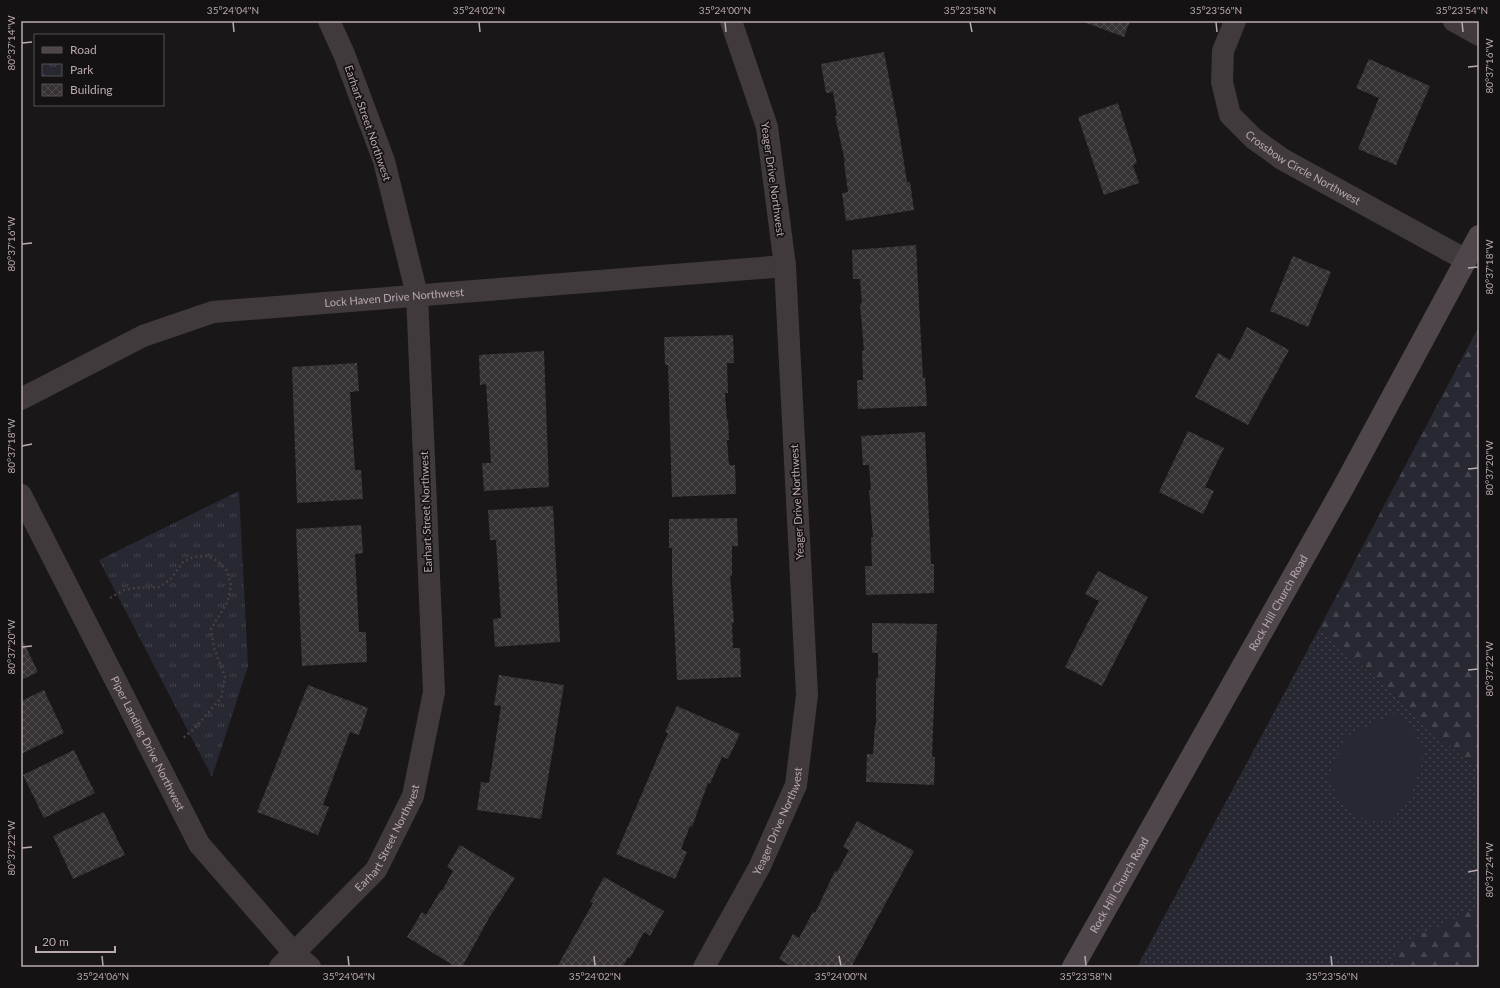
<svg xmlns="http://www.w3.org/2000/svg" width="1500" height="988" viewBox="0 0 1500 988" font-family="Lato,sans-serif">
<defs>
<pattern id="grass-dots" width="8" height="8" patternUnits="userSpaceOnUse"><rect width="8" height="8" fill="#272832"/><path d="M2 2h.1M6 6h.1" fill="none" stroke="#44444d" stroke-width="1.8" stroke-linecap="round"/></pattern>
<pattern id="forest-firs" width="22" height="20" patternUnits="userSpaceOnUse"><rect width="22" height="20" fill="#272832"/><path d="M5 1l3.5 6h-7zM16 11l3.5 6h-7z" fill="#44444d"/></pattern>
<pattern id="park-tufts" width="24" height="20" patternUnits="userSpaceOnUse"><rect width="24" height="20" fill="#272832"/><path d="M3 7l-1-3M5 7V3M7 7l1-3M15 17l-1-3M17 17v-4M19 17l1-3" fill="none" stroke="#44444d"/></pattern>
<pattern id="building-cross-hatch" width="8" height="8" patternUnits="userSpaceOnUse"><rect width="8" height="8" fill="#363233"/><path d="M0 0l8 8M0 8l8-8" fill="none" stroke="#514d4e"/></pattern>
</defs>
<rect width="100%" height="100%" fill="#1a1718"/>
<path fill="url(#grass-dots)" d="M1320,627L1479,772V967H1137Z"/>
<path fill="url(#forest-firs)" d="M1479,326V772L1320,627Z
M1479,907V967H1390L1400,944Z"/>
<path fill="url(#park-tufts)" d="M239,491L248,666L212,777L99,560Z"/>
<path fill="#272832" d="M1398,712L1425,748L1412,794L1392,821H1366L1339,801L1329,777L1345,737Z"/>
<path fill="url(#building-cross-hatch)" d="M1081,21H1130L1124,37Z
M884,52L898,125L907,182H910L914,210L846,221L842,193L848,192L844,163L845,162L835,116H837L833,92L826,93L821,64Z
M1369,59L1430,86L1396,165L1358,149L1379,98L1356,88Z
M1118,103L1137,163L1133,165L1139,183L1104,195L1078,117Z
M916,245L923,378L925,377L927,406L858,409L857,380H863L862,350L864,351L860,304L862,303L860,279H853L852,250Z
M1293,256L1331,272L1308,327L1270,311Z
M1247,327L1289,350L1248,425L1195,397L1218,353L1230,360Z
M733,335L734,363H727L728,393H725L727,420L728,419L729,440H727L729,465H735L736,494L672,497L668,365H665L664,337Z
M544,351L549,487L484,491L482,463H491L486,384L480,385L479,355Z
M357,363L359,391L350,392L355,470H361L363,499L297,503L292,367Z
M1188,431L1224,448L1205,487L1214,491L1203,514L1159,492Z
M925,432L931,564H934V593L866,595L865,566H872L871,537H873L869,490H871L869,465H863L861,436Z
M553,506L560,642L495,647L493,619L501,618L496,540H490L488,510Z
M737,518L738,546H732V576H730L734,623H732L733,648H740L741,677L677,680L672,579V548H669V519Z
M361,525L363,553L355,554L359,632H366L367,662L302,666L296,529Z
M1098,571L1148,597L1102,686L1065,667L1099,601L1085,594Z
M872,623L937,624L932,757H935L934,785L866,782L867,754H873L875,725H876V678H878V653H872Z
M21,637L38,672L21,680Z
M499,675L564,685L541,819L477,810L481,782L489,783L501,706L494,705Z
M308,685L368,708L359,735L350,732L323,805L329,807L318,835L257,812Z
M44,690L64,733L21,754V701Z
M677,706L740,734L728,759L722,757L710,784L708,783L692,827L690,826L681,849L687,852L675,879L616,854L668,733L665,732Z
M74,750L95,793L44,818L23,775Z
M104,812L125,855L73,879L53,836Z
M857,821L914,851L851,967H793L779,959L793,934L799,938L813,912L815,913L835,871L837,872L849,850L843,847Z
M460,845L515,878L489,918L462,967H456L407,937L422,912L426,915L441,890L442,891L453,871L447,867Z
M604,877L664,911L650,936L644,932L630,958L628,957L623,967H557L593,903L590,902Z"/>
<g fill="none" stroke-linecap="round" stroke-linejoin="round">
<path stroke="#463e42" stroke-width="2.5" stroke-dasharray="2 3" stroke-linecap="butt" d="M110,598L124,590L135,588L159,587L170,580L183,562L193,557L207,556L218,561L227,571L231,585L228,601L211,629L214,648L225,677L221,698L195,728L182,739"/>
<g stroke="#413a3d" stroke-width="22">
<path id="s1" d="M1235,21L1223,51L1222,82L1230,115L1253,138L1282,159L1466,260"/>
<path d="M1454,21L1479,35"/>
<path id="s2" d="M21,399L143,336L213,312L785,266"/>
<path id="s3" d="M21,495L199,844L294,953L310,967"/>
<path id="s4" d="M280,967L376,870L413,796L434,692L417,295L384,161L344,54L329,21"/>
<path id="s5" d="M704,967L760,866L796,785L807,695L785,266L767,127L731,21"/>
</g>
<path stroke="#4f464b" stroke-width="22" id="s6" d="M1073,967L1343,488L1479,236"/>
</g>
<path fill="none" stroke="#baa9b3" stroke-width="1.5" d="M233,22L234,32M479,22L480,32M725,22L726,32M970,22L972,32M1216,22L1217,32M1462,22L1463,32M22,43L32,42M1468,67L1478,66M22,244L32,243M1468,268L1478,267M22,446L32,444M1468,469L1478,468M22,647L32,646M1468,670L1478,669M22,848L32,847M1468,872L1478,870M102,956L103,966M348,956L349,966M594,956L595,966M839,956L841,966M1085,956L1086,966M1331,956L1332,966"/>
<g text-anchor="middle" stroke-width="3.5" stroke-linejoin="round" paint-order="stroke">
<g font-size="11" fill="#baa9b3" stroke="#151213">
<text transform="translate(368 123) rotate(71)" y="4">Earhart Street Northwest</text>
<text dy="4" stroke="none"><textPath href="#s1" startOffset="188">Crossbow Circle Northwest</textPath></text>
<text transform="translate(773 179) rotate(82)" y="4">Yeager Drive Northwest</text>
<text dy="4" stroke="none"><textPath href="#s2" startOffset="393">Lock Haven Drive Northwest</textPath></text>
<text transform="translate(797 502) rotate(-93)" y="4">Yeager Drive Northwest</text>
<text transform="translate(426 512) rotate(-92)" y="4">Earhart Street Northwest</text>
<text dy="4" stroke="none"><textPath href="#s6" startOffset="418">Rock Hill Church Road</textPath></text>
<text dy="4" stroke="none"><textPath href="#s3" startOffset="279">Piper Landing Drive Northwest</textPath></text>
<text dy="4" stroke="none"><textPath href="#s5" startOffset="164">Yeager Drive Northwest</textPath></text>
<text dy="4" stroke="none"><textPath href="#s4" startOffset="170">Earhart Street Northwest</textPath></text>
<text dy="4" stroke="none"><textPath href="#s6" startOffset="94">Rock Hill Church Road</textPath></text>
</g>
</g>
<rect width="1500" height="988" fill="none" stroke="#151213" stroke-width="44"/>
<rect x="34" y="34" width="130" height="72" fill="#151213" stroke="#574e53"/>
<rect x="42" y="47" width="20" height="6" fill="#4f464b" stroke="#574e53"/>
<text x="70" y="54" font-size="12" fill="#baa9b3">Road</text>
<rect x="42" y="64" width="20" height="12" fill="url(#park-tufts)" stroke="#574e53"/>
<text x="70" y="74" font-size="12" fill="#baa9b3">Park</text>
<rect x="42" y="84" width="20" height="12" fill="url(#building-cross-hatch)" stroke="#574e53"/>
<text x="70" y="94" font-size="12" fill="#baa9b3">Building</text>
<path d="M36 946v6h79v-6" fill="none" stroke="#baa9b3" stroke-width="2"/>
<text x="42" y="946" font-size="12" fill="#baa9b3" stroke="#151213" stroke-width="3" paint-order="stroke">20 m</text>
<rect x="22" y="22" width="1456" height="944" fill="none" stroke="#baa9b3" stroke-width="1.5"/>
<g font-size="10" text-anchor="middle" fill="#baa9b3">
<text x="233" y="14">35°24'04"N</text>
<text x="479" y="14">35°24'02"N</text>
<text x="725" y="14">35°24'00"N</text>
<text x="970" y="14">35°23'58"N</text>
<text x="1216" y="14">35°23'56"N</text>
<text x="1462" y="14">35°23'54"N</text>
<text transform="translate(11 43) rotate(-90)" y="4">80°37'14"W</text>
<text transform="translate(1489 66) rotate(-90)" y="4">80°37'16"W</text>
<text transform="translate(11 244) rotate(-90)" y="4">80°37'16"W</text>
<text transform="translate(1489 267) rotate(-90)" y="4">80°37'18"W</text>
<text transform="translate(11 446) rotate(-90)" y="4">80°37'18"W</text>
<text transform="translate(1489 468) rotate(-90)" y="4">80°37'20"W</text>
<text transform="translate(11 647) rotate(-90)" y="4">80°37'20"W</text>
<text transform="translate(1489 669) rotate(-90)" y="4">80°37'22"W</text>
<text transform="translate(11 848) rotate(-90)" y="4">80°37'22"W</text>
<text transform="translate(1489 870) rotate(-90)" y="4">80°37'24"W</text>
<text x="103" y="980">35°24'06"N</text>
<text x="349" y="980">35°24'04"N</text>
<text x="595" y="980">35°24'02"N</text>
<text x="841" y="980">35°24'00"N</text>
<text x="1086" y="980">35°23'58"N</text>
<text x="1332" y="980">35°23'56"N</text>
</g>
</svg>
